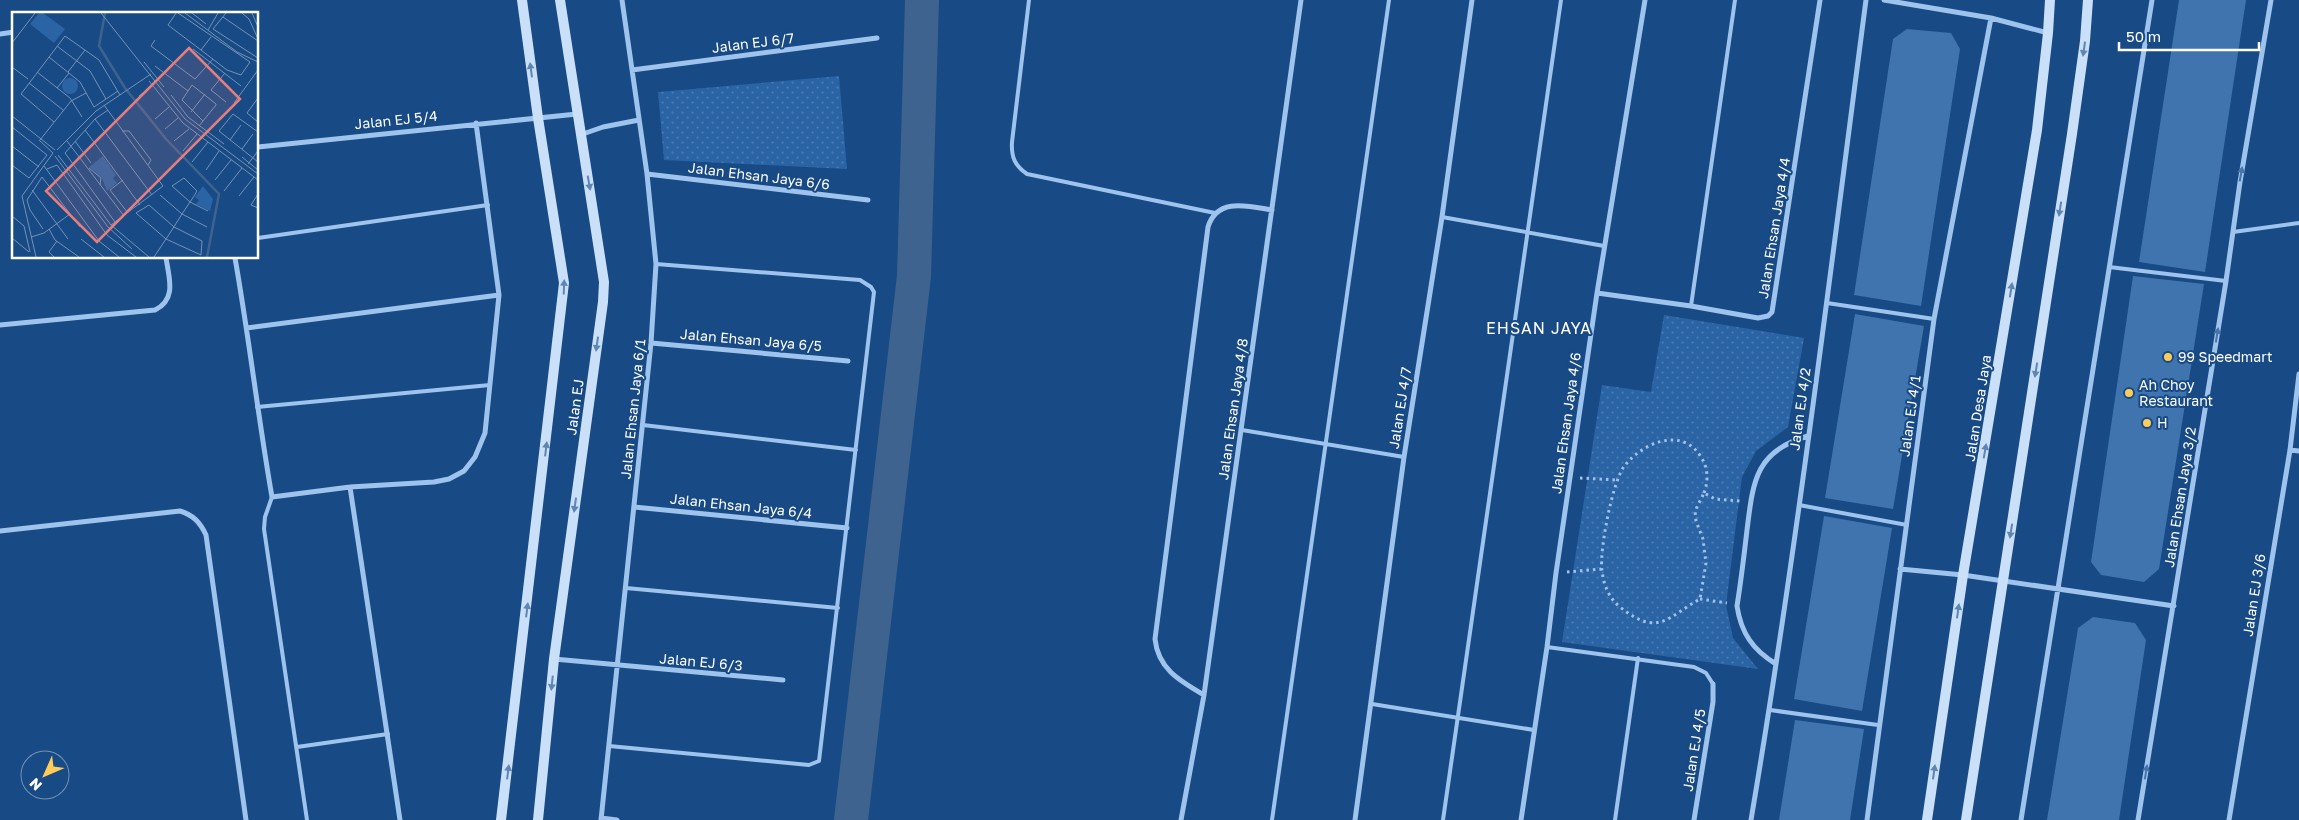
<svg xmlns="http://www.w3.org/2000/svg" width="2299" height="820" viewBox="0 0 2299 820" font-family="'Golos Text',sans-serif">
<defs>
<pattern id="park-dots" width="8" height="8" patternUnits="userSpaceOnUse" patternTransform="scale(1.25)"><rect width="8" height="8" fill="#2b64a4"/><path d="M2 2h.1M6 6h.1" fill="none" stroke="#4b7bb2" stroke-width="1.8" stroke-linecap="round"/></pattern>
</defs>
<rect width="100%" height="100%" fill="#184a85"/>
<path fill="url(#park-dots)" d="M839,76L847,169L664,160L658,92Z
M1664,315L1804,338L1788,427L1756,451L1742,477L1726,605L1733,638L1758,669L1562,642L1602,385L1651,392Z"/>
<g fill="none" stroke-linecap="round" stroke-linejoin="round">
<path stroke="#3e638e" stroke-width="34" d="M851,820L914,276L922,0"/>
</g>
<path fill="#4074af" d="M2179,0H2246L2205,272L2139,262Z
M1907,29L1951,33L1960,49L1921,306L1854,295L1893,39Z
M2133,276L2204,284L2159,569L2144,582L2101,575L2091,562Z
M1855,314L1924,326L1893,509L1825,498Z
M1824,516L1892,528L1862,711L1794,699Z
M2093,617L2135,623L2146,640L2119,820H2047L2078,628Z
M1795,720L1864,729L1850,820H1779Z"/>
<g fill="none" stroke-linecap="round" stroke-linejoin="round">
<path stroke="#9ec3ed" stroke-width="3" stroke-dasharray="2.5 4" stroke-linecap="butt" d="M1580,478L1617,480
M1704,493C1709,479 1708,466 1699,454C1679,426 1639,445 1623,468C1612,485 1599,552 1602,571C1604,586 1609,598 1620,607C1659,638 1667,617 1700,599L1706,563L1703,539L1696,521L1695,511L1704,493L1715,499L1740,501
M1567,572L1601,569
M1700,599L1727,603"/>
<path stroke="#9ec3ed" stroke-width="4" d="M1029,0L1012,142C1011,157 1015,166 1027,174L1215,213
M1442,217L1604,246
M2233,232L2299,223
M258,238L488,205
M2109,267L2226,281
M1827,303L1934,319
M1691,306L1735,0
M257,407L490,385
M643,425L856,450
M1242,430L1404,457
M272,497L265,517L264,529L307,820
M1799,505L1907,525
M626,588L838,608
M1547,647L1694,667L1706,673L1713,684
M1372,704L1534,730
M1770,710L1878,725
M609,746L809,765L819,761L874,292L871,287L860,280L656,264
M297,747L388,734
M1272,820L1389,0
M1443,820L1561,0
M1615,820L1638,658"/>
<path stroke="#9ec3ed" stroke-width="5" d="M1884,0L1991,18L2048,33
M0,34L14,32
M632,70L877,38
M580,135L603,127L639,120
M258,147L577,114
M647,174L868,200
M235,258C249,337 258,417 272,497L350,487L434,482L449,479L464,471L475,457L485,433L499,295L476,123
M1597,293L1691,306L1758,318L1768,316L1772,312L1820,0
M0,325L155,310C177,299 169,278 166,258
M247,328L499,295
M651,343L848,361
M2290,450L2299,451
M350,487L400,820
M634,507L847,528
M0,531L180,511C193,515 200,522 206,535L246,820
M1900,569L1963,575L2174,606
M554,659L783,680
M1776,664C1753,650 1741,633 1737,606C1741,581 1744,556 1747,530C1753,482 1755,451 1808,436
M1204,695C1180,681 1158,669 1155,639L1208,227C1217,197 1248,206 1272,210
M601,818L617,820
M601,820L651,343L656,264L647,174L622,0
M1181,820L1204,695L1301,0
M1355,820L1404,457L1442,217L1472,0
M1521,820L1547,647L1556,573L1597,293L1645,0
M1694,820L1713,702V684
M1751,820C1797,548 1830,274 1866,0
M1867,820L1934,319L1991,18
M2021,820L2152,0
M2138,820L2226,281L2240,182L2271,0
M2229,820L2290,450L2299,374"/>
<path stroke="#cae0f9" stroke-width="10" d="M501,820L564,283L538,118L522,0
M538,820L554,659L603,302L604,282L560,0
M1927,820L1963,575L2037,130L2048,33L2050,0
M1966,820L2072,134L2085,41L2088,0"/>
</g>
<defs><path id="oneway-solid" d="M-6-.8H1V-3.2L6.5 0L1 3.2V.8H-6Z" transform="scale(1.25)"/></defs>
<g fill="#5f86b3">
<use href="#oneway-solid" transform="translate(2084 49) rotate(98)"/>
<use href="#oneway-solid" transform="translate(531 70) rotate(-98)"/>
<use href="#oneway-solid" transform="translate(589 183) rotate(80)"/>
<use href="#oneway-solid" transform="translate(2060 209) rotate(99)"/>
<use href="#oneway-solid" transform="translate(564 287) rotate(-88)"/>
<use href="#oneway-solid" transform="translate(2011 290) rotate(-81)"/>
<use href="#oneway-solid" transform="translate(597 344) rotate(98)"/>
<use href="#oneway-solid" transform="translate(2036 370) rotate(99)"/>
<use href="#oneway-solid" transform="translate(546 449) rotate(-83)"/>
<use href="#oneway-solid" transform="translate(1985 451) rotate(-80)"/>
<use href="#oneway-solid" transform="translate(575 505) rotate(98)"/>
<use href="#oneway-solid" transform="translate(2011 531) rotate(99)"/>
<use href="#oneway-solid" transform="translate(527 610) rotate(-83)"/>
<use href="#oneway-solid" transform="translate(1958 611) rotate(-82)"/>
<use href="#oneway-solid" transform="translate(552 683) rotate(96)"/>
<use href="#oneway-solid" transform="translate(508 772) rotate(-83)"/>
<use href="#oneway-solid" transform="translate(1934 772) rotate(-82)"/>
</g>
<g fill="#4774a9">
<use href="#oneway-solid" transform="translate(2241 174) rotate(-80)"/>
<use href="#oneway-solid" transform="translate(2217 335) rotate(-81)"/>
<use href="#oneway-solid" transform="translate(2146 772) rotate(-81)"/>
</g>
<g fill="#ffcb59" stroke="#184a85" stroke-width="2">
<circle cx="2168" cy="357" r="5"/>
<circle cx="2129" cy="393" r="5"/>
<circle cx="2147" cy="423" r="5"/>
</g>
<g text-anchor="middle" stroke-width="4" stroke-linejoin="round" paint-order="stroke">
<g font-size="14" fill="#fff" stroke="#184a85">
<text transform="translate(753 43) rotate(-7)" y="5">Jalan EJ 6/7</text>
<text transform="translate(396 120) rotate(-6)" y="5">Jalan EJ 5/4</text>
<text transform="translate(759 176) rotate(7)" y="5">Jalan Ehsan Jaya 6/6</text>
<text transform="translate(1774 228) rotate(-81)" y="5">Jalan Ehsan Jaya 4/4</text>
<text transform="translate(751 340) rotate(5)" y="5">Jalan Ehsan Jaya 6/5</text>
<text transform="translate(575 407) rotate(-82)" y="5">Jalan EJ</text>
<text transform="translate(1400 408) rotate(-81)" y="5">Jalan EJ 4/7</text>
<text transform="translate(1978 408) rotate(-81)" y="5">Jalan Desa Jaya</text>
<text transform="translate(633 409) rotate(-84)" y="5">Jalan Ehsan Jaya 6/1</text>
<text transform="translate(1233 409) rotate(-82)" y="5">Jalan Ehsan Jaya 4/8</text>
<text transform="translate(1800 409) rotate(-82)" y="5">Jalan EJ 4/2</text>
<text transform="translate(1910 416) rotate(-82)" y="5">Jalan EJ 4/1</text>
<text transform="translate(1566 423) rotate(-82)" y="5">Jalan Ehsan Jaya 4/6</text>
<text transform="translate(2180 497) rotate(-81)" y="5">Jalan Ehsan Jaya 3/2</text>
<text transform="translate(741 506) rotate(6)" y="5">Jalan Ehsan Jaya 6/4</text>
<text transform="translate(2254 595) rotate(-81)" y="5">Jalan EJ 3/6</text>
<text transform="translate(701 662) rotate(5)" y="5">Jalan EJ 6/3</text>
<text transform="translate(1694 750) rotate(-81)" y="5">Jalan EJ 4/5</text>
</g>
<g font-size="14" fill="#fff" stroke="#184a85" text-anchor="start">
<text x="2178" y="362">99 Speedmart</text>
<text x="2139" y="390">Ah Choy<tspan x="2139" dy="16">Restaurant</tspan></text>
<text x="2157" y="428">H</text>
</g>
<g font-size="16" letter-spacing="1" fill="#fff" stroke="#184a85">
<text x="1539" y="334">EHSAN JAYA</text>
</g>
</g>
<g transform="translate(12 12)">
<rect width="246" height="246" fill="#184a85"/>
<path d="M27,1H31L53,17L42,31L18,12ZM191,174L201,187L198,199L184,192L187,188L183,185Z" fill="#2b64a4"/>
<path d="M50 74a8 8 0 1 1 16 0a8 8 0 1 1-16 0ZM91,144L104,163L101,166L105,171L95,179L90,166L77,155Z" fill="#2b64a4"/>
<path fill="none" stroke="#3e638e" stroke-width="2.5" d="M93,1L87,34L113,76L154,127L207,182L195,245"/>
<path fill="none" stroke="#7492b6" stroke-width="1" d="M89,1L173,107L246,162M164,1L156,13L189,38M166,1L238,50M173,1L225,40L246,50M180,1L194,12M214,1L201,17L246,46M230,1L237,7L246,27M240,1L246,15M211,5L246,29M196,18L206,1M199,25L189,38L215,58L229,63L238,50M143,28L139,34L183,67L201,47M0,31L23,1M45,34L78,59L94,87M181,37L229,74M37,45L68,70L82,95L106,79M132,50L152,75M143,54L176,79M0,55L16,67M25,60L58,86L70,105M56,60L73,38M213,61L199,78L214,90M137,69L171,111L246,168M17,71L51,98M45,76L57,61M159,83L176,105L212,132M127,84L140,74M246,86L235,101L246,110M222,91L246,58M92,93L151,174L99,213M96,98L83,107L53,141L103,210M179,100L193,82M0,104L43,138M83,107L140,183M143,107L157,95M42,110L9,82L53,24L87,48L108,83M187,114L191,109L204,93V92L180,73L170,88L191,109M0,115L35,143L17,166L0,153M153,117L166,106M73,118L128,193M110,119H117L139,148L136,153M246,120L221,102L207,119L246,150M27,128L41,141M28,128L59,89L74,81M218,128L229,113M55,129L112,204M63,129L79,151M162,129L177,117M0,134L27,155M230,137L241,122M45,138L84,99L139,62M171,139L185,122M46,143L99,213L137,245M43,144L96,215L120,237M230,145L246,158M180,150L196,130M236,152L246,139M32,154L87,229L107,245M77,156L89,166L88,173M35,157L45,153L95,223L124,245M194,158L207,139M111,168L98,178L116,201M203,168L219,148M20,178L56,227M212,179L230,156M246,182L239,193L246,196M148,183L170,202L195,215M227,184L242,165M137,193L162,215L190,229L189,243L154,227L124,201ZM0,204L12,214L18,240M31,217L18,198L15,188L30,165L68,215M37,217L43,228L67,245M19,225L32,221L58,202M0,226L17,240M69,227L92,245M24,245L10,184L41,141M42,245L37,240L45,229M142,245L158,221L170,202L182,184L185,179L172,166L160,174L178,190L196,199"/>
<path fill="#e67e7e" fill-opacity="0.15" stroke="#e67e7e" stroke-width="2.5" d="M177,36L228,87L85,230L34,179Z"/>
<rect width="246" height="246" fill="none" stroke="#fff" stroke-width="2.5"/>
</g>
<g transform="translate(45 775) rotate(225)"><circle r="24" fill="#184a85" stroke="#7492b6"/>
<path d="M0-4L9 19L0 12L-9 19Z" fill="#ffcb59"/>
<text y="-8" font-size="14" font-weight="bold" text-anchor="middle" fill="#ffffff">N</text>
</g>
<path d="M2119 42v8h140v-8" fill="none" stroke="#ffffff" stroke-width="2.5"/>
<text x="2126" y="42" font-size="15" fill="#ffffff" stroke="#184a85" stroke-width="4" paint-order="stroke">50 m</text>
</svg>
